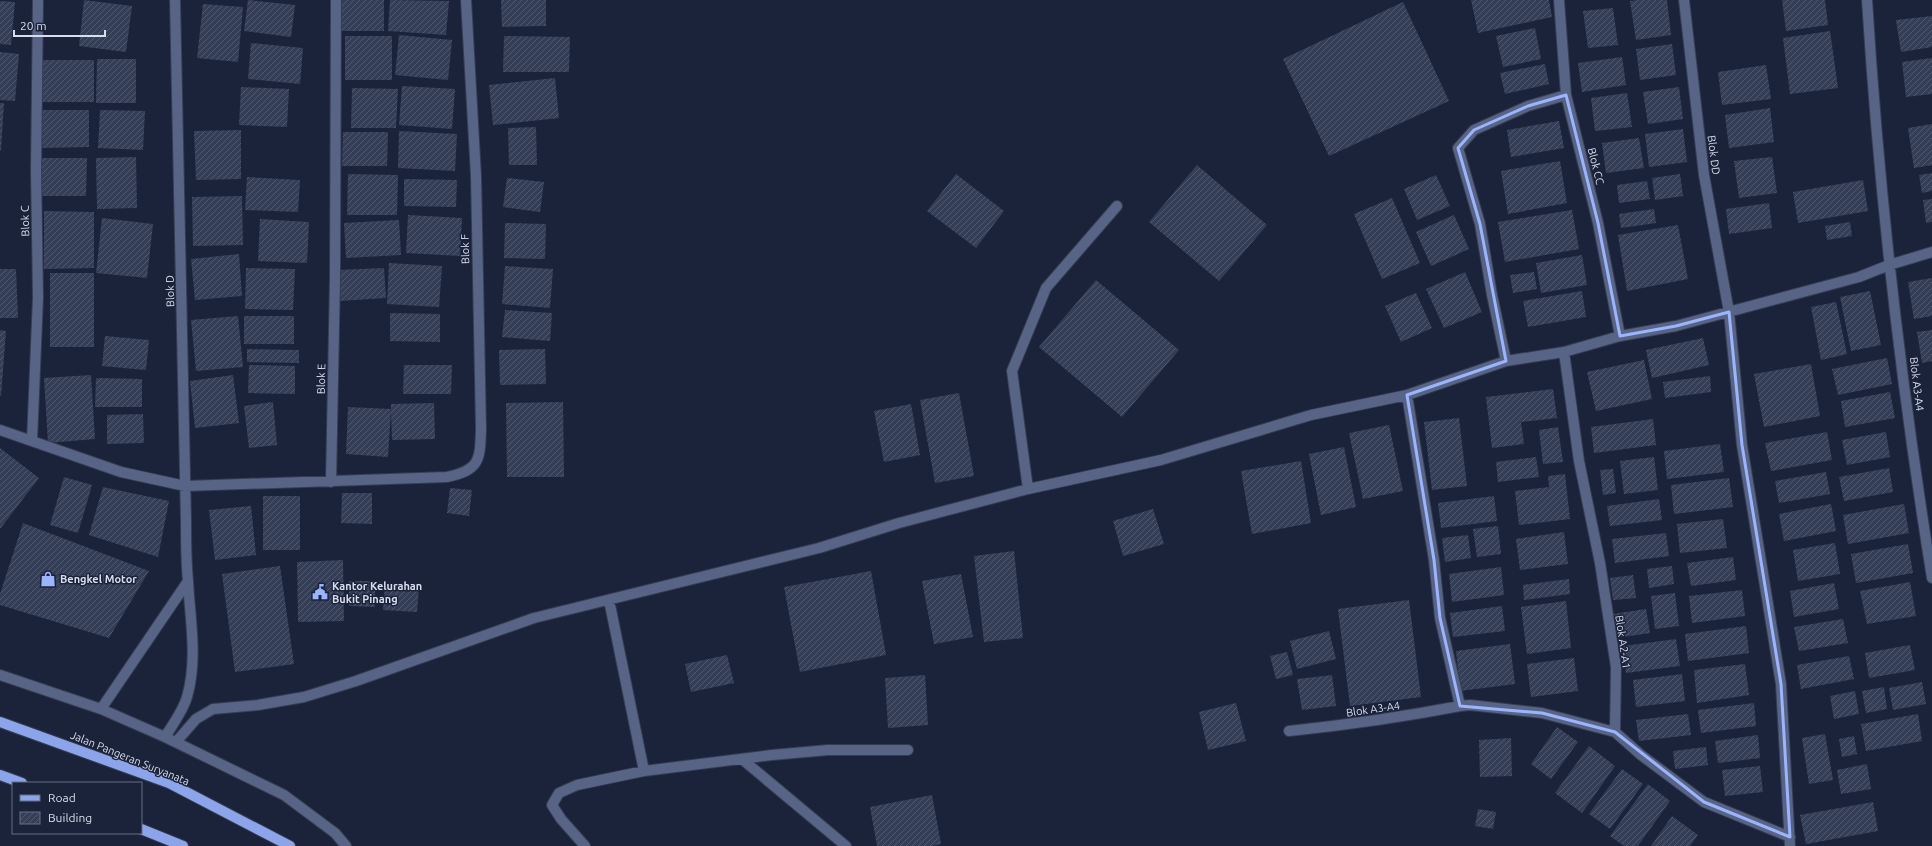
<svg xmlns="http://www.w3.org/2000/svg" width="1932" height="846" viewBox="0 0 1932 846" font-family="Ubuntu,sans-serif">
<defs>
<pattern id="building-hatch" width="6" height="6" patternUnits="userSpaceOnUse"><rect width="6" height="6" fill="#353e57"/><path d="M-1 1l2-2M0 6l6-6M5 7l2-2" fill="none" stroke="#52596f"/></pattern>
</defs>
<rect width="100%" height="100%" fill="#1b233a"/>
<path fill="url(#building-hatch)" d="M84,0L132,6L126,52L79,46Z
M248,0L295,5L291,37L244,31Z
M340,0H384V31H340Z
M390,0L449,1L446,35L388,31Z
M501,0H546V26L502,27Z
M1471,0H1549L1552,17L1478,33Z
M1638,0H1667L1671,35L1636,40L1630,1Z
M1782,0H1825L1828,25L1786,31Z
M0,1L15,2L11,45L0,44Z
M1403,2L1449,101L1329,156L1283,59Z
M203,4L243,7L238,62L197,58Z
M1613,8L1618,45L1588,48L1583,11Z
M1932,16V47L1901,52L1896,20Z
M1535,28L1541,59L1503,67L1496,36Z
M1830,31L1838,88L1790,94L1783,38Z
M399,35L452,40L448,80L395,75Z
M345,36H392V80H345Z
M504,36L570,37L569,72H503Z
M251,43L303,48L300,84L248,79Z
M1672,44L1676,75L1640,80L1636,49Z
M0,52L19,54L15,101L0,100Z
M1622,57L1626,85L1582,92L1578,63Z
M1932,58V94L1906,97L1902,62Z
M97,59H136V103H96Z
M41,60H94V102H40Z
M1545,64L1549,84L1505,94L1500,73Z
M1766,65L1771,99L1722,105L1718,72Z
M555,78L559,118L493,125L489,85Z
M402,86L455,89L452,129L399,125Z
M241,87L289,89L287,127L239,125Z
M1679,87L1683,119L1648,124L1643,92Z
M352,88L398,89L396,128H351Z
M1627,93L1632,127L1595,131L1591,98Z
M0,103H4L1,150H0Z
M1770,108L1774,142L1729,148L1725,115Z
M40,110H89V147L41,148Z
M100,110L145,111L143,150L98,148Z
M1559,121L1564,148L1511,157L1507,130Z
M1932,124V165L1914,168L1908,128Z
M536,127L537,165H509L508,128Z
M1683,129L1687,162L1649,167L1645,134Z
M241,130V179L196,180L194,131Z
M399,131L457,134L455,171L398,168Z
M343,132H388L387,166H342Z
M1639,138L1644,168L1606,173L1602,143Z
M136,157L137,208L97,209L96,158Z
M1772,157L1777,193L1739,198L1734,161Z
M39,158H87L86,196H38Z
M1560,161L1567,203L1508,214L1501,171Z
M1197,165L1267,225L1219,281L1149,222Z
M1932,173V191L1922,193L1919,175Z
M348,174L398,175L397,215H347Z
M956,174L1004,211L976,248L927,211Z
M1680,174L1683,196L1655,200L1652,178Z
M1436,175L1450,206L1417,220L1404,189Z
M247,177L300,180L298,212L245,210Z
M507,178L544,182L540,212L503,207Z
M404,179L457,180L456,207L404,206Z
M1863,180L1868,211L1798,223L1793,192Z
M1647,181L1650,199L1619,203L1617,185Z
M242,196L243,245L193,246L192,197Z
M1392,198L1420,263L1382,279L1354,214Z
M1932,199V222L1926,223L1923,200Z
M1769,203L1772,228L1729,234L1726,209Z
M1654,209L1656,223L1621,228L1619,214Z
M1572,210L1579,249L1505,262L1498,222Z
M44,211L94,212V268L44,269Z
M408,215L462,218L460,256L406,253Z
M1454,215L1469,249L1431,266L1416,232Z
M102,218L153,224L147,278L96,273Z
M260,219L309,222L307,263L258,261Z
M399,220L401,255L346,258L344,223Z
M1850,222L1852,236L1827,240L1825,226Z
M505,223L546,224L545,259L504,258Z
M1678,225L1688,279L1627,291L1618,235Z
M239,254L242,296L195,300L191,259Z
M1582,255L1587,285L1541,293L1536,263Z
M389,263L442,266L439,307L387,304Z
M505,266L553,269L550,308L502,304Z
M246,268L295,269L293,310L245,309Z
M384,268L386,298L339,301L338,270Z
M0,269H16L18,318H0Z
M1465,272L1482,312L1444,328L1426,289Z
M1534,272L1537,289L1513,293L1510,275Z
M50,273H94V347H50Z
M1932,278V316L1914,319L1908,282Z
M1096,280L1179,350L1122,417L1039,347Z
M1582,291L1586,317L1528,327L1523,301Z
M1870,291L1881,345L1851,351L1840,297Z
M1416,293L1432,328L1401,342L1385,306Z
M1836,302L1847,354L1821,360L1811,307Z
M505,310L552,313L550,341L502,337Z
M390,313L440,314V342L390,341Z
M238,316L243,367L196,371L191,320Z
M244,316H294V344H244Z
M0,330L6,331L1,396L0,395Z
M1932,330V361L1922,363L1917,332Z
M105,336L149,340L146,370L102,366Z
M1703,338L1709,365L1652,378L1646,350Z
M247,349L299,350V363L247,362Z
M545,349L546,384L500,385L499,350Z
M1887,358L1892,384L1838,395L1832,369Z
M1644,360L1652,399L1596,411L1587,372Z
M1811,364L1820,416L1764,427L1754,374Z
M249,365L295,366V394L248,393Z
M404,365H452L451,394H403Z
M91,375L95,439L48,443L44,378Z
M233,375L239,423L195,428L190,381Z
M1710,376L1711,392L1665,398L1663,382Z
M96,378L142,379V407H95Z
M1553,389L1557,418L1521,422L1524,444L1492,448L1486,397Z
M1890,392L1895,418L1845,427L1841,401Z
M959,393L974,476L935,483L920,400Z
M273,402L277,445L249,448L244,406Z
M563,402L564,477H507L506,403Z
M434,403L435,439L392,440L391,411L388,457L346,454L348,407L391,409V404Z
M911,404L920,455L884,462L874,411Z
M143,414L144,443L107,444V415Z
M1459,418L1467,486L1432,490L1424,422Z
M1653,419L1656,445L1594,453L1591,427Z
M1389,425L1403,491L1363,499L1349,433Z
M1558,427L1563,462L1543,464L1539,430Z
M1827,432L1832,460L1771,471L1765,443Z
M1886,432L1890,457L1847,465L1842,440Z
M1720,444L1724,472L1667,479L1664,451Z
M1344,447L1356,507L1321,515L1309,454Z
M0,448L39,478L0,529Z
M1536,457L1539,477L1498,482L1496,462Z
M1654,457L1658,490L1624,494L1620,461Z
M1301,461L1311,523L1252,534L1241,471Z
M1889,468L1893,492L1844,501L1839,477Z
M1613,469L1616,493L1603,495L1600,470Z
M1826,472L1830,494L1779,503L1775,481Z
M1565,474L1570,519L1519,525L1515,491L1549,487L1548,476Z
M64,477L92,485L78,533L50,525Z
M1729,478L1733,507L1674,514L1671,485Z
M103,487L169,501L158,557L89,535Z
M450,488L472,490L469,516L447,513Z
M342,493H372V524L341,523Z
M263,496H300V550H263Z
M1494,496L1497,521L1441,528L1438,503Z
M1659,499L1662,520L1610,526L1607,506Z
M1831,504L1836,531L1784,541L1779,514Z
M1904,504L1909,533L1848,544L1843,515Z
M251,506L256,555L215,560L209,510Z
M1153,509L1164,544L1123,556L1113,521Z
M1723,519L1727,548L1680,553L1677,524Z
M23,523L149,571L109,638L0,605V594Z
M1498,526L1501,554L1477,557L1473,529Z
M1564,532L1568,564L1520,570L1516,539Z
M1666,533L1669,556L1615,563L1612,539Z
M1468,535L1471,558L1445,562L1442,538Z
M1835,543L1840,574L1798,581L1793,550Z
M1908,544L1913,573L1856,583L1851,554Z
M1014,551L1023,638L984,642L974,556Z
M1733,557L1736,580L1691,586L1687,563Z
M343,560L344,621L298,622L297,562Z
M280,566L294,664L235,672L222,574Z
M1672,566L1674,584L1649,588L1647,569Z
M1501,567L1504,595L1452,602L1449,574Z
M871,571L886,655L800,672L784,587Z
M961,574L973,637L934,644L922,581Z
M1633,575L1636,598L1613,600L1610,578Z
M1569,579L1570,594L1524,600L1523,585Z
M349,581H375V607L349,606Z
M1910,582L1916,616L1867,624L1860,591Z
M1834,583L1839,609L1794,617L1790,591Z
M385,586L419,588L417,612L383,610Z
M1742,590L1745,616L1692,623L1689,596Z
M1675,593L1679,626L1655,629L1651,596Z
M1409,600L1421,697L1350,706L1338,609Z
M1566,601L1571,648L1527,654L1521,607Z
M1502,606L1505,631L1453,637L1450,613Z
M1646,609L1650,633L1616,638L1613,614Z
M1843,619L1848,643L1799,651L1794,627Z
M1746,626L1749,653L1688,661L1685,634Z
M1329,631L1336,659L1297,669L1290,641Z
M1676,639L1680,666L1626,673L1623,646Z
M1510,644L1515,684L1460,691L1456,651Z
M1910,645L1915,670L1869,678L1865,653Z
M1287,652L1293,675L1276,679L1270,656Z
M727,655L734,683L691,692L685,664Z
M1849,656L1854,679L1801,689L1797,665Z
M1574,658L1578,691L1531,697L1527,664Z
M1745,664L1749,695L1697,703L1694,670Z
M1682,674L1685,701L1636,707L1633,680Z
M925,675L928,725L888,728L885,678Z
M1332,675L1336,706L1302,710L1297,679Z
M1922,682L1926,704L1893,710L1889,688Z
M1884,687L1887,709L1866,713L1862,691Z
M1855,691L1859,714L1834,719L1830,696Z
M1236,703L1246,741L1208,750L1199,712Z
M1754,703L1756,726L1701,733L1698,710Z
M1688,714L1691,735L1639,741L1636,720Z
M1918,714L1922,741L1866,751L1861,724Z
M1557,727L1578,742L1551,779L1531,764Z
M1825,734L1833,780L1809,784L1802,738Z
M1758,735L1760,758L1718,763L1715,741Z
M1854,736L1857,754L1842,757L1839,739Z
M1511,738L1512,776L1480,777L1479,740Z
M1589,746L1615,766L1582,813L1555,793Z
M1706,747L1708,765L1675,769L1673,751Z
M1867,764L1871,789L1841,794L1837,770Z
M1760,766L1763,792L1725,796L1722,770Z
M1622,769L1643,784L1610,829L1589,814Z
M1648,784L1670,801L1638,846H1624L1610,836Z
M932,795L941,844L932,846H877L870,807Z
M1873,802L1878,831L1806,844L1800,815Z
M1478,809L1496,812L1493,829L1475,826Z
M1672,816L1698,835L1690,846H1651Z"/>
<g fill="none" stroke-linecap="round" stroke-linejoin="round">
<defs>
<path id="street" d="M1559,0L1566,95L1598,223L1620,336
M1684,0L1704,175L1729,312L1742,445L1781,684L1790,846
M1867,0C1879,193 1901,386 1932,578
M1564,352L1579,461L1600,563L1616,667L1615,732L1641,755L1704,802L1790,837
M1506,361L1492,295L1480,224L1458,148L1474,130L1528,106L1566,95
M1407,395L1434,560L1440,618L1460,706L1470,705L1542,713L1615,732
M0,430L121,472L185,486L447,477C480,470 480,460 481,429L476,176L466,0
M32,441L38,297L36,171L38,0
M331,482L335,277L336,0
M1028,489L1012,371L1046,288L1117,206
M609,600L644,771
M0,675L101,709L165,737L284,795L335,833L346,846
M101,709L188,581
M1289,731C1346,725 1403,717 1460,706
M165,737C173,724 183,711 187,697C198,659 190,619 188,581C186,561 186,542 186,522L175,0
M176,742L196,719L213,709L258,705L304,697L356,681L534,618L819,548L899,523L1028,489L1161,460L1311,415L1407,395L1506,361L1564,352L1620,336L1676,326L1859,277L1889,265L1932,252
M743,760L846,846
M585,846L561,819L552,805L559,793L577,785L644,771L772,755L828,750H908"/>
<path id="primary" d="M0,722L169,783L290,846
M0,775L22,783
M141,829L183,846"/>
</defs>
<use href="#street" stroke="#353d53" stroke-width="12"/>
<use href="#primary" stroke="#353d53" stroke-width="12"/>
<use href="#street" stroke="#586486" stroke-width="10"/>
<use href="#primary" stroke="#8ca4ea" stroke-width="10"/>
</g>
<path fill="none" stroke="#9bb4fd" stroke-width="3" stroke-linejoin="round" d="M1566,95L1598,223L1620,336L1676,326L1729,312L1742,445L1781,684L1790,837L1704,802L1615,732L1542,713L1460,706L1440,618L1434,560L1407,395L1506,361L1480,224L1458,148L1474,130L1528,106Z"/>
<defs>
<symbol id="shop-bare" viewBox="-9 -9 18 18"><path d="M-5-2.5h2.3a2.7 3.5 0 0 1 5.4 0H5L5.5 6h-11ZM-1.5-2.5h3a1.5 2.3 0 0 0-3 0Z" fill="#9bb4fd" stroke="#1b233a" stroke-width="2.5" paint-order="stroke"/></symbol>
<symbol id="civic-bare" viewBox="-9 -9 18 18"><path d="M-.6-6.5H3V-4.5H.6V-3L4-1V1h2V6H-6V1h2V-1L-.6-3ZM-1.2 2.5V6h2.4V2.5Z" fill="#9bb4fd" stroke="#1b233a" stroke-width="2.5" paint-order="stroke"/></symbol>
</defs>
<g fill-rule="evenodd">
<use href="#shop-bare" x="37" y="568" width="22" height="22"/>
<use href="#civic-bare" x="309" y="581" width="22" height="22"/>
</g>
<g text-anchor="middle" stroke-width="3" stroke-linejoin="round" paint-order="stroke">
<g font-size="11" fill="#d8deee" stroke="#1b233a">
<text transform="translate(1714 155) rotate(83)" y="4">Blok DD</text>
<text transform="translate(1596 166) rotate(76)" y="4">Blok CC</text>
<text transform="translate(25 221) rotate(-91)" y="4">Blok C</text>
<text transform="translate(465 249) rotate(-91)" y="4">Blok F</text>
<text transform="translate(170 291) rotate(-91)" y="4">Blok D</text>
<text transform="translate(321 379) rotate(-89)" y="4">Blok E</text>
<text transform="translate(1917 384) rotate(83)" y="4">Blok A3-A4</text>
<text transform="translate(1623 642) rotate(82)" y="4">Blok A2-A1</text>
<text transform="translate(1373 709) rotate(-8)" y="4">Blok A3-A4</text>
<text transform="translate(130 758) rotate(22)" y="4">Jalan Pangeran Suryanata</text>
</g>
<g font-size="11" font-weight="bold" fill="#d8deee" stroke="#1b233a" text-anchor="start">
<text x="60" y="583">Bengkel Motor</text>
<text x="332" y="590">Kantor Kelurahan<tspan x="332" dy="13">Bukit Pinang</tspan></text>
</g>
</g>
<rect x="12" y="782" width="130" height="52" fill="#1b233a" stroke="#676e82"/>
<rect x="20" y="795" width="20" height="6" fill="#8ca4ea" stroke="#676e82"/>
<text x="48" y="802" font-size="12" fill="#d8deee">Road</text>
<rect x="20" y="812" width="20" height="12" fill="url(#building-hatch)" stroke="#676e82"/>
<text x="48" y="822" font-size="12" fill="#d8deee">Building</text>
<path d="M14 30v6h91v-6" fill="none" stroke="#d8deee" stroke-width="2"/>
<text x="20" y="30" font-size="12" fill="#d8deee" stroke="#1b233a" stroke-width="3" paint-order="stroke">20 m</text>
</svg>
